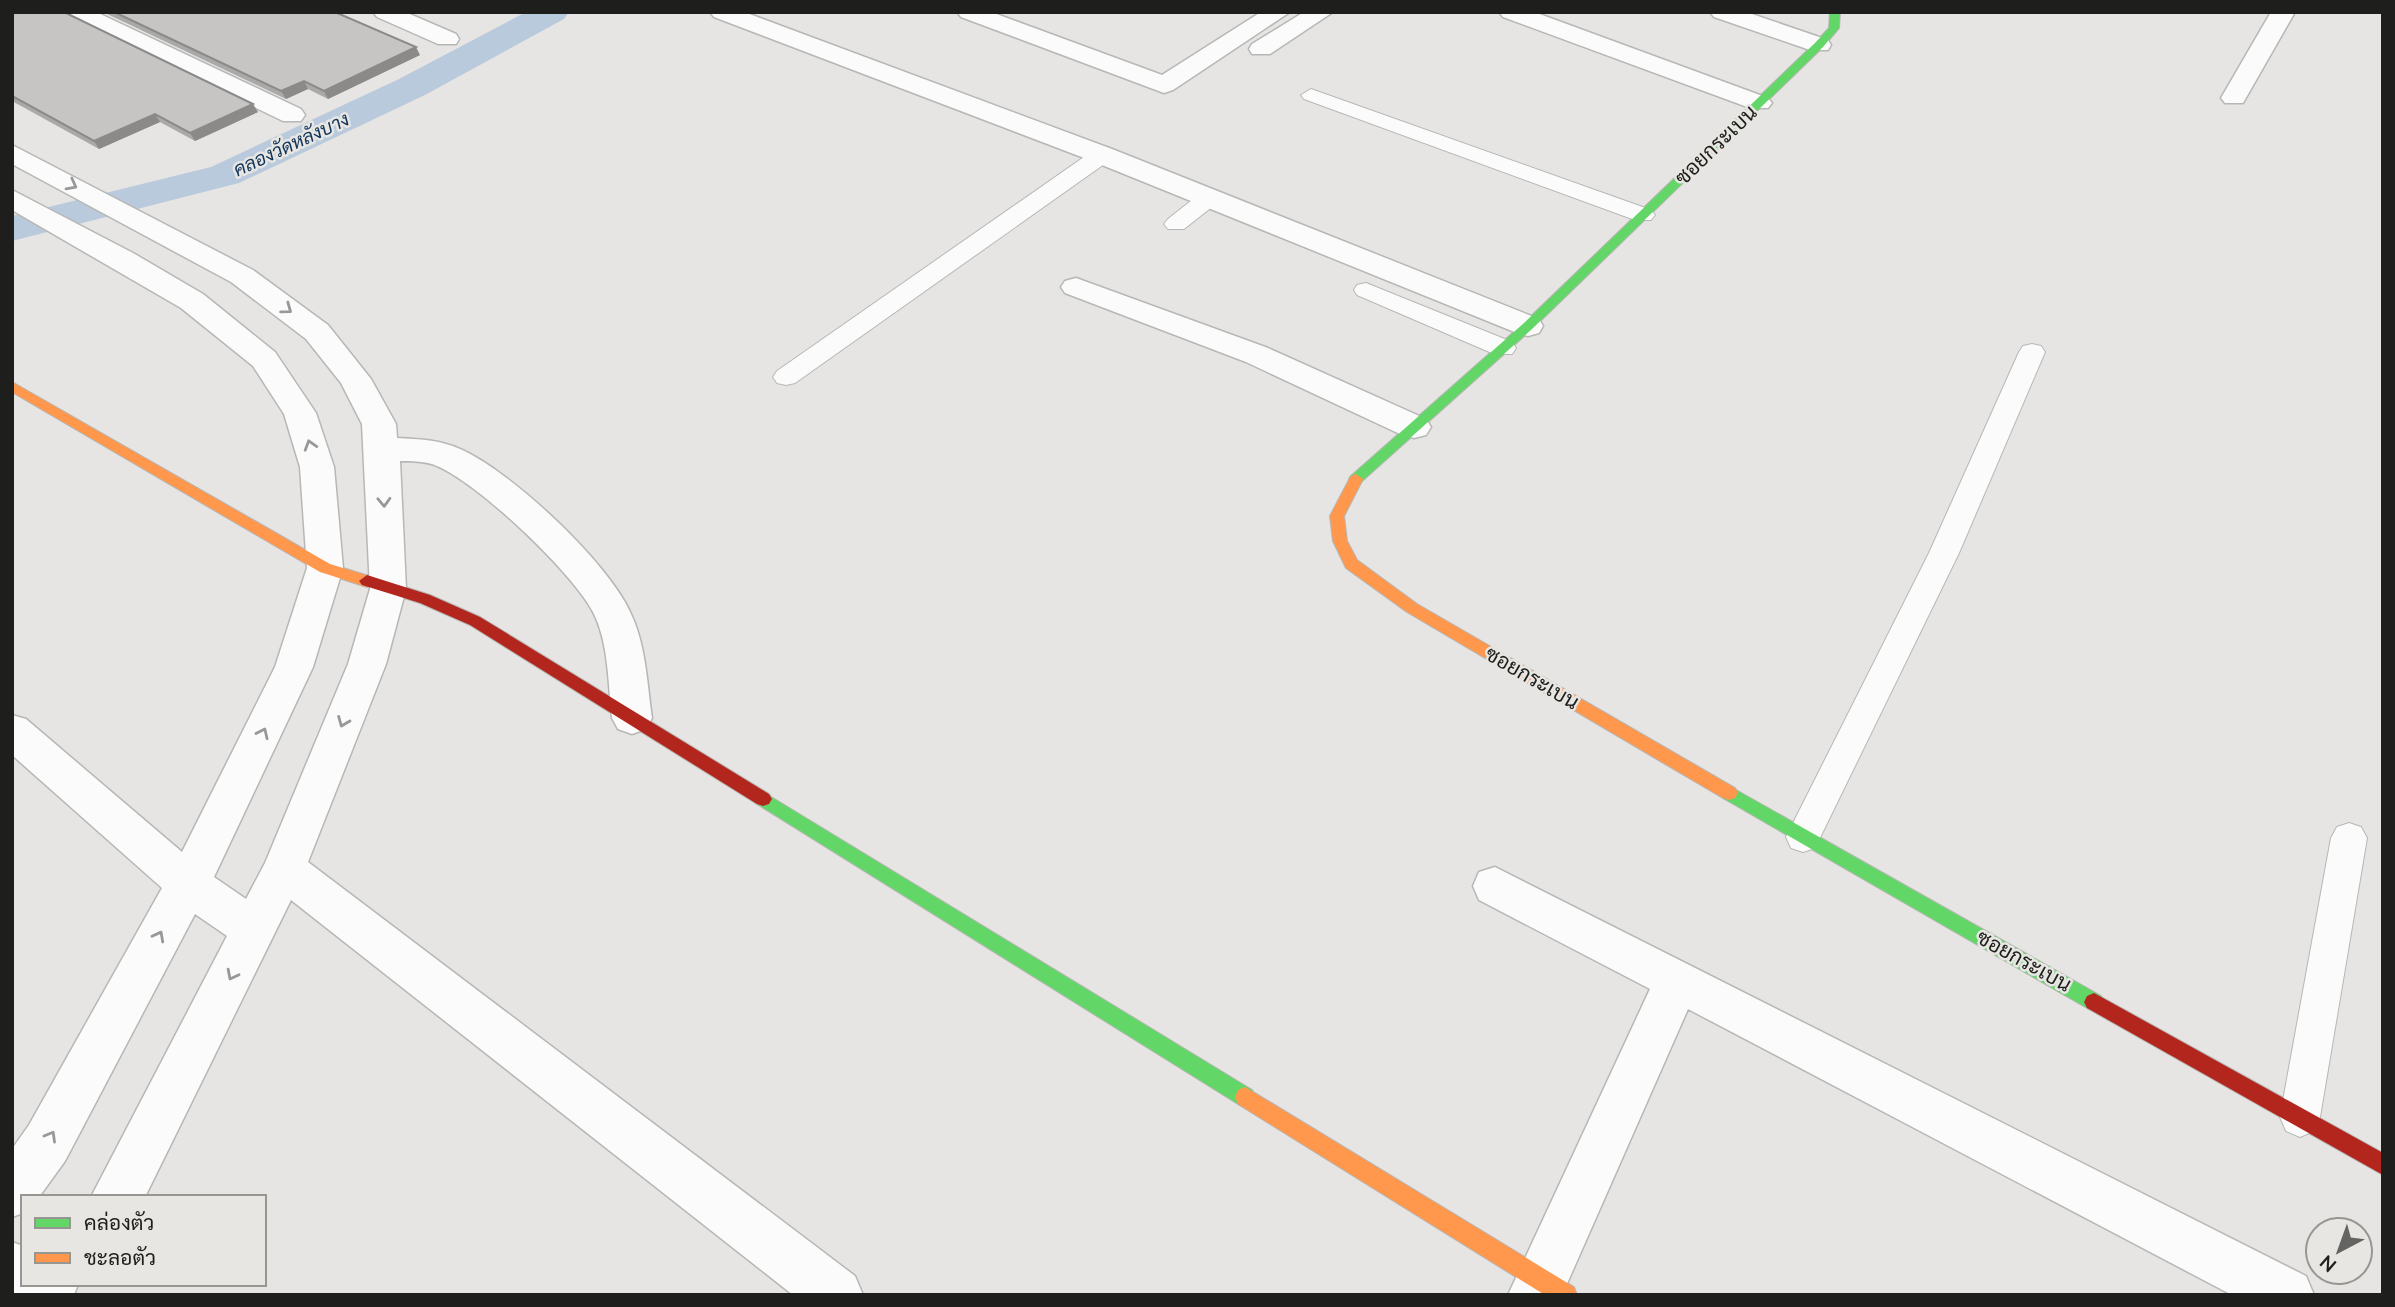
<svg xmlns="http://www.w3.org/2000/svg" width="2395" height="1307" viewBox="0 0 2395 1307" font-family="'Nunito Sans',Sarabun,sans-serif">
<rect width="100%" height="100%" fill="#e6e5e3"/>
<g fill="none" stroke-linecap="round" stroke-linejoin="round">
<path fill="#b9cadd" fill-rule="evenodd" d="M526,12H569L564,19L425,95L239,183L12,241V216L211,167L399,79Z"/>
<defs>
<path id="lane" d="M1311,89L1651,210L1655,215L1651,220H1635L1304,99L1301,95Z
M1102,148L1110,150L1113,155L1110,160L795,383L786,385L777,383L773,377L777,371L1094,150Z
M1209,191L1217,193L1220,198L1217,203L1184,229H1168L1164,224L1168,219L1201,193Z
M1366,283L1512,342L1516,348L1512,354H1494L1357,295L1354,290L1357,285Z
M2032,344L2041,346L2045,352L1959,553L1815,848L1803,852L1791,848L1786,837L1929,553L2019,352L2023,346Z
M2349,823L2361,827L2367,838L2320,1117L2314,1131L2300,1137L2286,1131L2280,1117L2331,838L2337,827Z"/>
<path id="street" d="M65,12H96L301,109L305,115L301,121H283L69,17Z
M373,12H405L456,34L459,39L456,44H438L377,17Z
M710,12H744L1112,149L1539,319L1543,326L1539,333L1528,336L1517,333L1092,161L714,17Z
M957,12H991L1162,75L1261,12H1290L1173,90L1164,93L961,17Z
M1304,12H1333L1270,54H1252L1249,49L1252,44Z
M1499,12H1534L1768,98L1772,103L1768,108H1750L1503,17Z
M1710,12H1746L1828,40L1831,45L1828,50H1810L1714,17Z
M2271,12H2295L2243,103H2225L2221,98Z
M12,145L253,270L328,325L371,379L396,424L397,438C419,439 441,440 460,449C511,471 609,563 631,614C646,646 647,683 652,718L646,729L632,734L618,729L612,718C608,684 609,643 593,612C572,572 478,483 437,466C426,461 411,461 400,461L406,589L386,664L308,862L855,1276L863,1295H793L291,900L145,1197H91L227,936L195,914L65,1161L39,1197H23V1213L12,1217V1149L29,1125L162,888L12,755V715L26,719L182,852L275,667L307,568L300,467L284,414L253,366L181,308L12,210V190L133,253L203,294L275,352L316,413L334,467L343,568L313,667L214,877L246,899L265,863L348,664L370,589L362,424L341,383L306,339L231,282L12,164Z
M1076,278L1268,348L1426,419L1431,427L1426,435L1414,438L1402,435L1246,362L1065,293L1061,287L1065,281Z
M1495,867L2306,1276L2314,1295H2232L1688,1009L1562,1295H1508L1650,989L1479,900L1473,886L1479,872Z
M12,1242L23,1246V1284H78L74,1295H12Z"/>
<path id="fast" d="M1830,12H1840L1839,28L1823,47L1532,329L1361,482H1351L1349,479L1351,476L1524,323L1815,43L1829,28Z
M1729,786L2101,996L2104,1002L2101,1008L2094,1011L2087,1008L1723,798L1720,793L1723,788Z
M763,792L1252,1090L1255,1097L1252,1104L1245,1107L1238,1104L757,804L754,799L757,794Z"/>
<path id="slow" d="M12,382L330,564L372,577L375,581L367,587L320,572L12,392Z
M1356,474L1363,479L1344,516L1347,541L1357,560L1417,604L1735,788L1738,793L1735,798L1729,800L1723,798L1407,612L1346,568L1333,541L1330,516L1351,476Z
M1245,1087L1574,1287L1577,1295H1545L1238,1104L1235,1097L1238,1090Z"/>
<path id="jam" d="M367,575L430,595L480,617L769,794L772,799L769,804L763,806L757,804L470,625L420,603L362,585L359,581Z
M2094,993L2383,1153V1175L2087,1008L2084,1002L2087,996Z"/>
</defs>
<use href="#lane" stroke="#b7b7b5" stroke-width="2"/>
<use href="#street" stroke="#b7b7b5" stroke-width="3"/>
<use href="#fast" stroke="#b7b7b5" stroke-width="2"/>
<use href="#slow" stroke="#b7b7b5" stroke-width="2"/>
<use href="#jam" stroke="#b7b7b5" stroke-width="2"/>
<use href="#lane" fill="#fbfbfb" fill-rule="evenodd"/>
<use href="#street" fill="#fbfbfb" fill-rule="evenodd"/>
<use href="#fast" fill="#63d668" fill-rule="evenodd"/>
<use href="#slow" fill="#ff974d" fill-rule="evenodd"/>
<use href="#jam" fill="#b3261e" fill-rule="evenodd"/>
</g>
<path fill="#aaa9a9" d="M12,12L258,112L195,141L160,122L99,149L12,101Z
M103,12H335L420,55L328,99L308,89L286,99Z"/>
<path fill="#8b8a89" d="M416,47L420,55L328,99L324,91Z
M304,81L308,89L286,99L281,91Z
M253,104L258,112L195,141L190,133Z
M155,114L160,122L99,149L94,141Z"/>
<path fill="#c6c5c4" stroke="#8b8a89" stroke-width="2" d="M12,12H64L253,104L190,133L155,114L94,141L12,96Z
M114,12H335L416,47L324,91L304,81L281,91Z"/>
<defs><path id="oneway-chevron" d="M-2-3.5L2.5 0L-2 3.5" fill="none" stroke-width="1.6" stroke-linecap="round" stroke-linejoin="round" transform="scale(1.75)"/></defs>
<g stroke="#989897">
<use href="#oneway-chevron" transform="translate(72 185) rotate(28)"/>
<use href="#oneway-chevron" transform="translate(287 309) rotate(36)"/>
<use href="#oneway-chevron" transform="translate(310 445) rotate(-107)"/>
<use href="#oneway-chevron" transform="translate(384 502) rotate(88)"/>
<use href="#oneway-chevron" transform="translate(343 722) rotate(112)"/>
<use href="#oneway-chevron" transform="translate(263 733) rotate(-65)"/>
<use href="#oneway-chevron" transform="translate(159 936) rotate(-62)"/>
<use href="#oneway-chevron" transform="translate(232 975) rotate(117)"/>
<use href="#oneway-chevron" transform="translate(51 1136) rotate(-60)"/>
</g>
<g text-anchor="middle" stroke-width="5" stroke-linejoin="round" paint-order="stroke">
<g font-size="19" font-style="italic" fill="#11345a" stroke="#e7e6e2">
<text transform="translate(291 144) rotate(-25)" y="7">คลองวัดหลังบาง</text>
</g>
<g font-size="21" fill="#1e1e1c" stroke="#e7e6e2">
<text transform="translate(1716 145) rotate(-44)" y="7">ซอยกระเบน</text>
<text transform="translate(1532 678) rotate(30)" y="7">ซอยกระเบน</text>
<text transform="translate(2024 961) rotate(29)" y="7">ซอยกระเบน</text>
</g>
</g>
<rect width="2395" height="1307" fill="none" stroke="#1e1e1c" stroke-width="28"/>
<rect x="21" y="1195" width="245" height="91" fill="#e7e6e2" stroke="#979693" stroke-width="2"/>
<rect x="35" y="1218" width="35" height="10" fill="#63d668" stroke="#979693" stroke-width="2"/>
<text x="84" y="1230" font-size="21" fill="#1e1e1c">คล่องตัว</text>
<rect x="35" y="1253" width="35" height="10" fill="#ff974d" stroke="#979693" stroke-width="2"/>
<text x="84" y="1265" font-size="21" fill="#1e1e1c">ชะลอตัว</text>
<g transform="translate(2339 1251) rotate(221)"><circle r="33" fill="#e7e6e2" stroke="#979693" stroke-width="2"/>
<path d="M0-5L12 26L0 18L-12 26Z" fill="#646462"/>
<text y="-10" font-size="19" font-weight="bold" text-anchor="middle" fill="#1e1e1c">N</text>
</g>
</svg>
